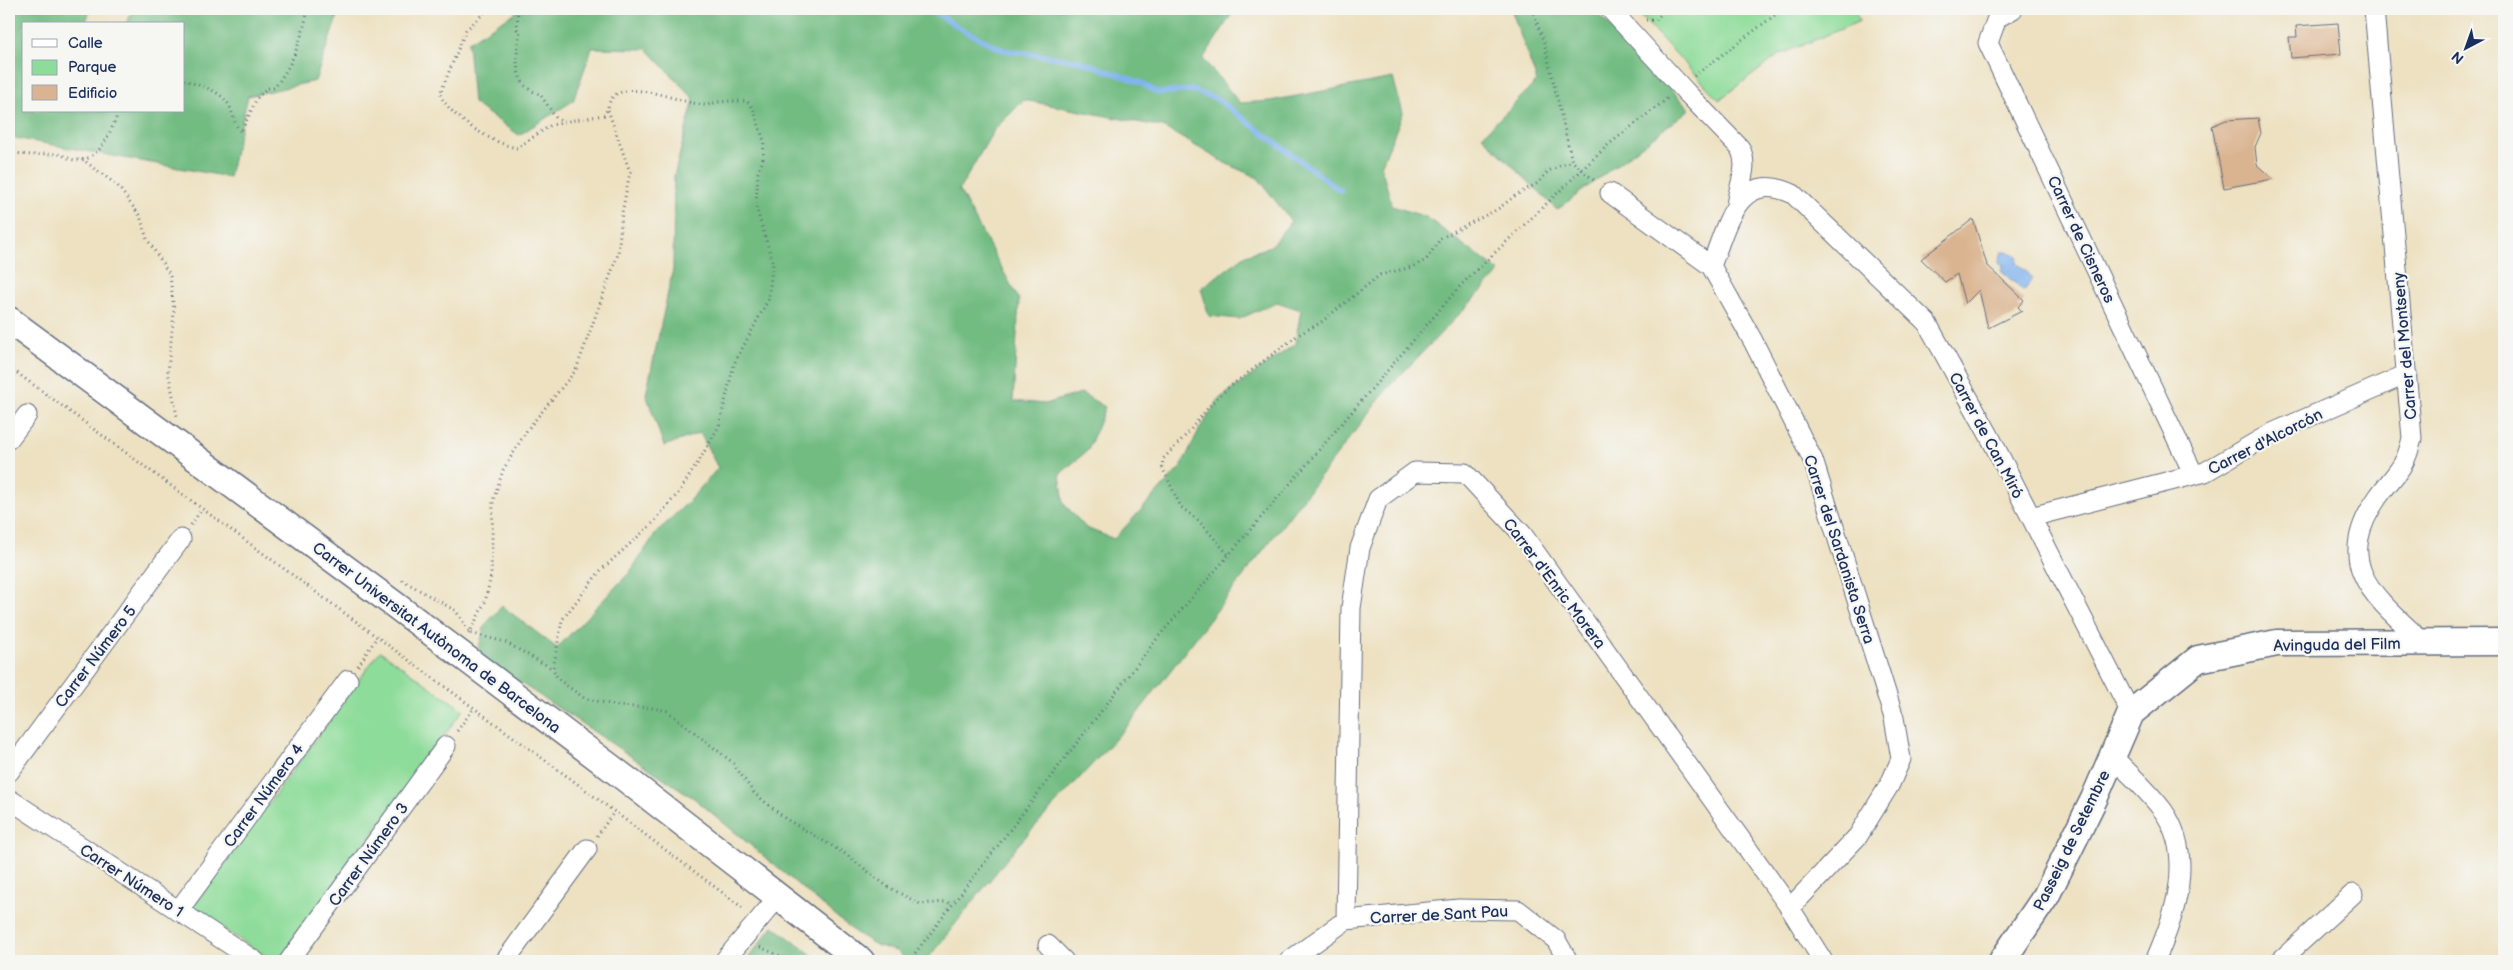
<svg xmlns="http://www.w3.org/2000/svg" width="2513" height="970" viewBox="0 0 2513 970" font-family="'Balsamiq Sans',sans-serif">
<rect width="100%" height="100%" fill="#f6f6f2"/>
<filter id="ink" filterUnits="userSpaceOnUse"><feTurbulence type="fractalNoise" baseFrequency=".02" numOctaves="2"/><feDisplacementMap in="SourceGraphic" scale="10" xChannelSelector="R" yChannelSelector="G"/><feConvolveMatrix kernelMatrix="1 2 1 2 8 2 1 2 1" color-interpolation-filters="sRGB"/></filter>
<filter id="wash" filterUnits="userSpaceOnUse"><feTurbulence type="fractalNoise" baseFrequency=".0096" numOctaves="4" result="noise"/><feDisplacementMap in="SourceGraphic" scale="20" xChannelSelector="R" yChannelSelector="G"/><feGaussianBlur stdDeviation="1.12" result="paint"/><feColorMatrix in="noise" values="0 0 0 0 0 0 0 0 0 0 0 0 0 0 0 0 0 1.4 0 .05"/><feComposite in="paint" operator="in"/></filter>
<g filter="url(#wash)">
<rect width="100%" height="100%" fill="#ede1c1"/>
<path fill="#8edc9a" stroke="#54867c" d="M1634,9H1853L1860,21L1779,55L1719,100Z
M380,651L463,710L279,961H274L192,909Z"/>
<path fill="#72bc82" stroke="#467670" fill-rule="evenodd" d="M9,9H91L85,24H24V111H184V24H125L135,9H340L315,81L248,96L229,177L9,137Z
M521,9H1235L1203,59L1240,103L1270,101L1393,78L1403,113L1381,166L1392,206L1426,217L1500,272L1389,387L1130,723L1017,846L926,961H908L896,951L876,945L856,933L695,799L477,654L485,625L502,606L557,648L630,572L656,533L688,502L718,468L700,433L664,446L646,394L673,269L674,176L694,99L647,49L592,48L573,101L519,135L473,103L468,42ZM1024,100L1163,127L1225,163L1258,178L1291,221L1271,246L1246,255L1201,288L1209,316L1239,319L1277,302L1301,310L1295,344L1219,399L1198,432L1181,467L1114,539L1086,528L1064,504L1060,474L1088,450L1105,407L1081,393L1045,404L1013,401L1019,300L959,190L994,130Z
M1511,9H1593L1690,109L1557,210L1482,136L1537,81Z
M773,926L820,961H746Z"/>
<path fill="#81b4ee" stroke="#4e72a6" d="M2008,251L2018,257L2017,263L2033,278L2024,291L2001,271L2004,266L1998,263L2002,252Z"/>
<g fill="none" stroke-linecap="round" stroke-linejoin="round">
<path stroke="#81b4ee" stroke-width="5.5" d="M929,9L965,31L1003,50L1080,61L1139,82L1158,93L1191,90L1217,99L1341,191"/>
</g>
<g id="blocks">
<path fill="#dab490" d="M2338,23L2341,54L2291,58L2289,37H2297L2296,26Z
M2258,118L2261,133L2255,147L2257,165L2273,179L2224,188L2212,126L2226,120Z
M1973,219L1987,265L2024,300L2018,307L2022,311L1988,328L1979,290L1965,304L1957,274L1945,282L1921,259Z"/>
</g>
</g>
<g filter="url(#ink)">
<use href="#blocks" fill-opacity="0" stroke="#646d81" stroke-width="1"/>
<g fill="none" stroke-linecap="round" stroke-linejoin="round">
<defs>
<path id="street" d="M1610,9L1675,80
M2013,9L1997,18L1988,43L2194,475
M2374,9L2412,438C2405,470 2395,473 2378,497C2330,566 2376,598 2425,644
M1686,92L1740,148C1750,168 1738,185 1736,206
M1610,193L1711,266L1753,341L1813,460L1894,718L1901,759L1890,784L1858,836L1790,908
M1711,266C1727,226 1737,168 1793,194L1927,323L1989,435L2131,713
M9,439L27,415
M2031,517L2205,472L2270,434L2407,374
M2112,756C2129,774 2149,791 2164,812C2195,857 2175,916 2155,961
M9,772L181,539
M9,799L255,961
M178,911L348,680
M1346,920L1351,608L1360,548L1378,499L1415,472L1465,473L1523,535L1790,908L1823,961
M1346,920L1459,909L1518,910L1556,940L1568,961
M1048,945L1064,961
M289,961L446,746
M505,961L587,849
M724,961L779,896
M1289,961L1346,920
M2280,961L2353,894"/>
<path id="secondary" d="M9,320L395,605L626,779L861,961
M2002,961L2046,896L2094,799L2131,713L2198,659L2277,643L2504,642"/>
</defs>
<use href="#street" stroke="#646d81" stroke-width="21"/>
<use href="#secondary" stroke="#646d81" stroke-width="29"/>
<path stroke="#646d81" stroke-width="3" stroke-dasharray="1 4" stroke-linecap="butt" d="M488,9L466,30L440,94C449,117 494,144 517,148L551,125L563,123
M518,9L517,29L520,31C516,53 511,87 540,94L556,118L563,122L604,115C609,109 608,100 615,95C636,81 683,104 705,105C710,105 715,102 720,102C729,101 738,101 747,101L753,108L764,141L763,160L758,173L756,207L773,263L768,300L734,364L719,426L699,461L679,492L653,523L600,571L562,620L553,669L558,679L584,698L618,706L653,708L667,711L732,762L754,793L786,819L844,853L888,887L920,904L946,902L952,904
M1532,9L1544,42L1572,161L1596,182
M1646,20H1656L1665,9
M1694,76L1783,9
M184,80C200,86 222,90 230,107C234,117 234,124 241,132L257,98L267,88H274C293,65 302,38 308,9
M9,151C31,158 38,153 58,154C64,155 70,160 76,160C102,162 111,128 119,111
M82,159L117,185L140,216L147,239L170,275L174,312L168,371L177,416
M9,367L568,777L743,908L741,910
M191,525L202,509
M1228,554L1199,521L1181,507L1162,467L1163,459L1187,434L1212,403L1228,388L1298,335L1320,323L1380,275L1412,267L1426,260L1441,238L1498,209L1516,195L1538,183L1548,171L1572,161
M402,580L456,611L470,633L505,642L553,669
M469,634L485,602L491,576L493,501L503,470L527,430L576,370L618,254L622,213L630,172L608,110
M358,666L377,637
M457,731L474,708
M597,836L614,812
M760,947L792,961
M909,961L1159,636L1461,285L1608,145L1668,98"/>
<use href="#street" stroke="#fff" stroke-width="19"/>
<use href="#secondary" stroke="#fff" stroke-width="26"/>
<defs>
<path id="street-bridge" d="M1675,80L1686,92"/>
</defs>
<use href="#street-bridge" stroke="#646d81" stroke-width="21" stroke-linecap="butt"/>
<use href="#street-bridge" stroke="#fff" stroke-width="19"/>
</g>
</g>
<g text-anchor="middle" stroke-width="4.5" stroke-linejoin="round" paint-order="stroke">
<g font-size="16" fill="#1b2f5e" stroke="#f6f6f2">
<text transform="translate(2082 239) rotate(65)" y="6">Carrer de Cisneros</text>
<text transform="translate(2404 346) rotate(-95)" y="6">Carrer del Montseny</text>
<text transform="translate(1987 435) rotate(62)" y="6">Carrer de Can Miró</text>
<text transform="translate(2265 441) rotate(-27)" y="6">Carrer d'Alcorcón</text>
<text transform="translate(1840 549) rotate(72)" y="6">Carrer del Sardanista Serra</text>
<text transform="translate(1555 583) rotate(53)" y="6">Carrer d'Enric Morera</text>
<text transform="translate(437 637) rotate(37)" y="6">Carrer Universitat Autònoma de Barcelona</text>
<text transform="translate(2337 644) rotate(-1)" y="6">Avinguda del Film</text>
<text transform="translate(95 656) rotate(-53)" y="6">Carrer Número 5</text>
<text transform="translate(263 795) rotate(-54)" y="6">Carrer Número 4</text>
<text transform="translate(2071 840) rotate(-64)" y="6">Passeig de Setembre</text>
<text transform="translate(368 854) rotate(-54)" y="6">Carrer Número 3</text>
<text transform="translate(132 880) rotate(33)" y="6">Carrer Número 1</text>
<text transform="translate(1439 914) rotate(-3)" y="6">Carrer de Sant Pau</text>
</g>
</g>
<rect width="2513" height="970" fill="none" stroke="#f6f6f2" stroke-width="30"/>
<rect x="22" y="22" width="162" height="90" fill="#f6f6f2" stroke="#9ea6b7"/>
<rect x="32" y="39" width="25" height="8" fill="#ffffff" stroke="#9ea6b7"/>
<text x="68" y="48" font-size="15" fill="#1b2f5e">Calle</text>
<rect x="32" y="60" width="25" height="15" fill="#8edc9a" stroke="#9ea6b7"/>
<text x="68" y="72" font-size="15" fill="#1b2f5e">Parque</text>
<rect x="32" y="85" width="25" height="15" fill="#dab490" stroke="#9ea6b7"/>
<text x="68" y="98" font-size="15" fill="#1b2f5e">Edificio</text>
<g transform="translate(2466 48) rotate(221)" stroke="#f6f6f2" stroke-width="4" paint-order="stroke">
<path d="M0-4L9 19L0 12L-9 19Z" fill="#1b2f5e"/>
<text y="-8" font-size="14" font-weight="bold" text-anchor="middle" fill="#1b2f5e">N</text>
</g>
</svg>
